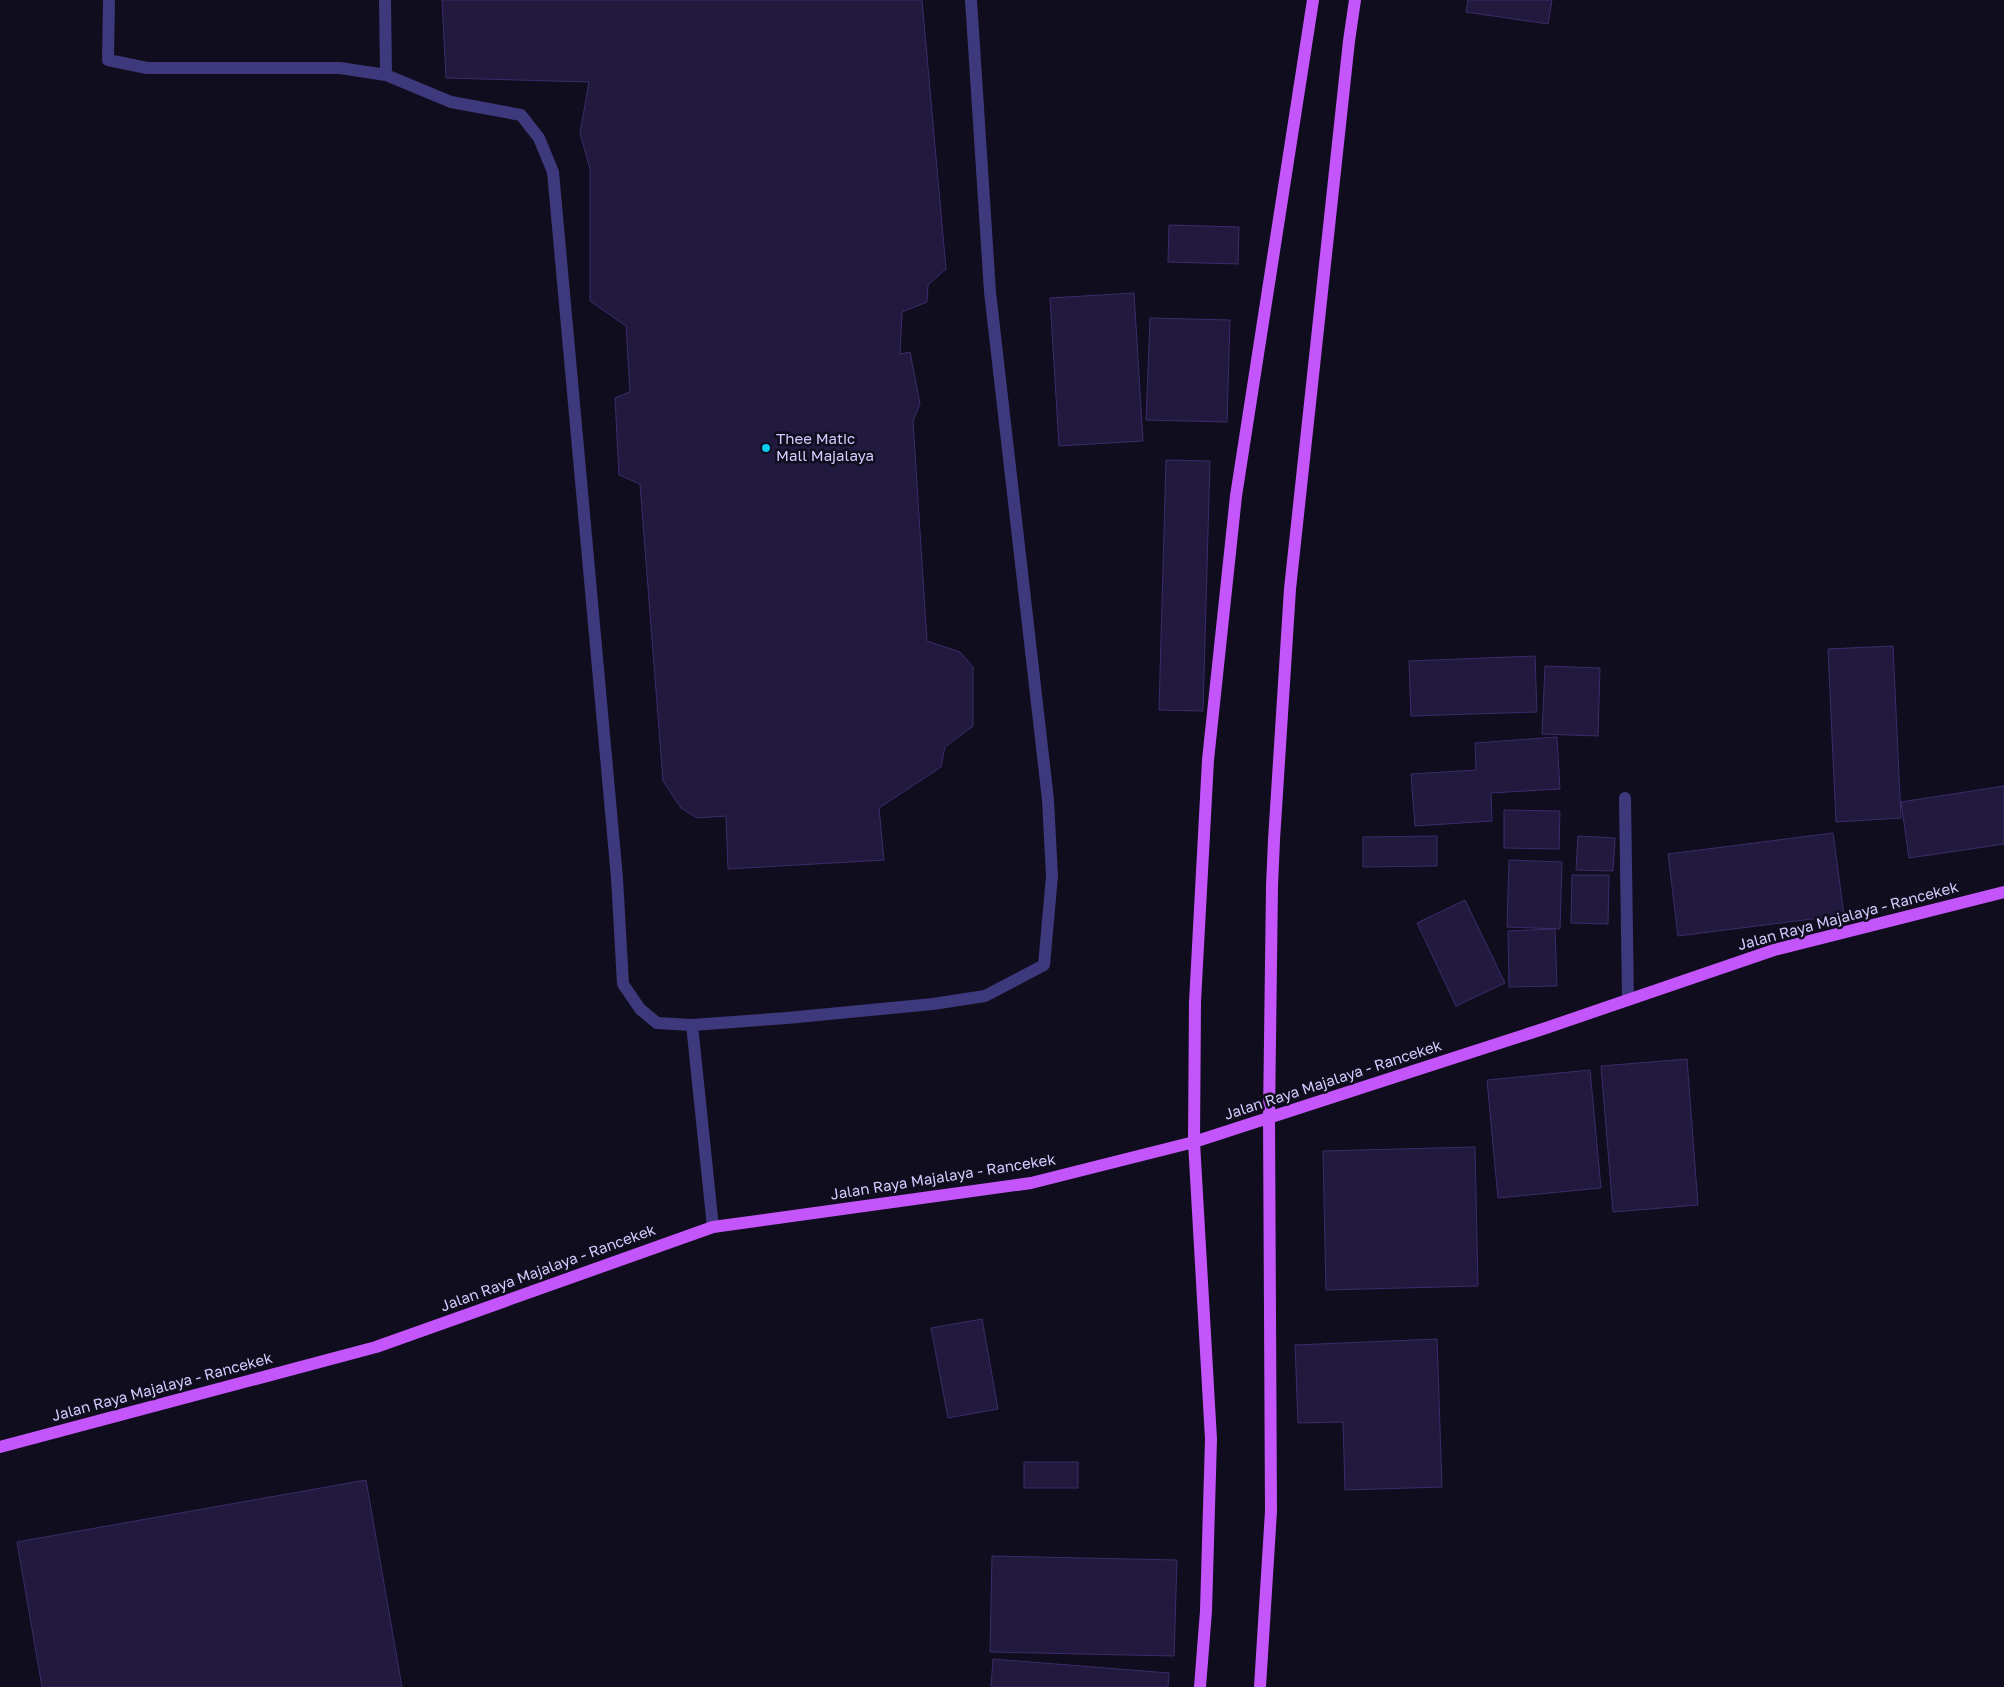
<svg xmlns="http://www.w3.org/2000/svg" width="2004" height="1687" viewBox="0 0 2004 1687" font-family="'Golos Text',sans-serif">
<rect width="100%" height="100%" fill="#100d1e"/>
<path fill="#22193f" stroke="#3b2c6a" d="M442,0H922L946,269L928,285L927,302L902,312L900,354L910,352L920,404L913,421L927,641L960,652L973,667V726L945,747L941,767L879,808L884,860L728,869L726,816L697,818L681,808L663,781L640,484L619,475L615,398L630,392L626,326L590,301V169L580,133L589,82L446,78Z
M1468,0H1552L1548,24L1466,12Z
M1169,225L1239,227L1238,264L1168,262Z
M1134,293L1143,441L1059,446L1050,298Z
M1150,318L1230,320L1227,422L1146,420Z
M1166,460L1210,461L1203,711L1159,710Z
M1893,646L1901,818L1836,822L1828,649Z
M1535,656L1537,712L1411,716L1409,661Z
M1545,666L1600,668L1598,736L1542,734Z
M1557,737L1560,789L1491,793L1492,821L1415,826L1411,774L1476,770L1475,743Z
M2004,786V844L1909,858L1901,802Z
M1504,810L1560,811L1559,849L1504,848Z
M1833,833L1844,915L1678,936L1668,854Z
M1437,836V866L1363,867V837Z
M1578,836L1615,838L1613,871L1576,870Z
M1509,860L1562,862L1560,929L1507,927Z
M1572,875H1609L1608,924L1571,923Z
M1465,900L1505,983L1456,1006L1417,923Z
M1555,929L1557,986L1509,987L1508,931Z
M1687,1059L1698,1205L1613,1212L1601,1066Z
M1590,1070L1601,1188L1498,1198L1487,1080Z
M1475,1147L1478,1286L1326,1290L1323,1151Z
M982,1319L998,1409L948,1418L931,1328Z
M1437,1339L1442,1487L1345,1490L1343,1422L1298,1423L1295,1345Z
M1024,1462H1078V1488H1024Z
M366,1480L402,1687H42L17,1542Z
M992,1556L1177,1560L1174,1656L990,1652Z
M993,1659L1169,1673L1168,1687H991Z"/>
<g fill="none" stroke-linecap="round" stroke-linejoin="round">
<path stroke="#3e397c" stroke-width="12" d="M109,0L108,60L147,68H340L386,75L451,102L521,115L539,138L553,172L617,878L623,984L640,1009L657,1023L692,1025L787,1018L933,1004L985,996L1044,965L1052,876L1048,800L990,292L971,0
M385,0L386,75
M1625,798L1628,1000
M692,1025L713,1227"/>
<path stroke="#c455fb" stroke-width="12" d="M0,1447L376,1347L713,1227L1031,1183L1194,1142L1543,1029L1774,950L2004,892
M1200,1687L1206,1611L1211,1439L1194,1142L1195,1002L1208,760L1236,496L1313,0
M1260,1687L1271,1511L1269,1117L1272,886L1274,840L1290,589L1349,41L1355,0"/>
</g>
<circle fill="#06cdef" stroke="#100d1e" stroke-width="2" cx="766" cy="448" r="5"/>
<g text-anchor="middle" stroke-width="5" stroke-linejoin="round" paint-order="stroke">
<g font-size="15" fill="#d3cbfe" stroke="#100d1e" text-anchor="start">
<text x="776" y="444">Thee Matic<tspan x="776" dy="17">Mall Majalaya</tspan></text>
</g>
<g font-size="15" fill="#d3cbfe" stroke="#100d1e">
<text transform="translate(1848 916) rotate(-15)" y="5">Jalan Raya Majalaya - Rancekek</text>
<text transform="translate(1333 1080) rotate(-18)" y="5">Jalan Raya Majalaya - Rancekek</text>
<text transform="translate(943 1177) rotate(-9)" y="5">Jalan Raya Majalaya - Rancekek</text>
<text transform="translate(548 1268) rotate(-20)" y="5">Jalan Raya Majalaya - Rancekek</text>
<text transform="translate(162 1387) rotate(-15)" y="5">Jalan Raya Majalaya - Rancekek</text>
</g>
</g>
</svg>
